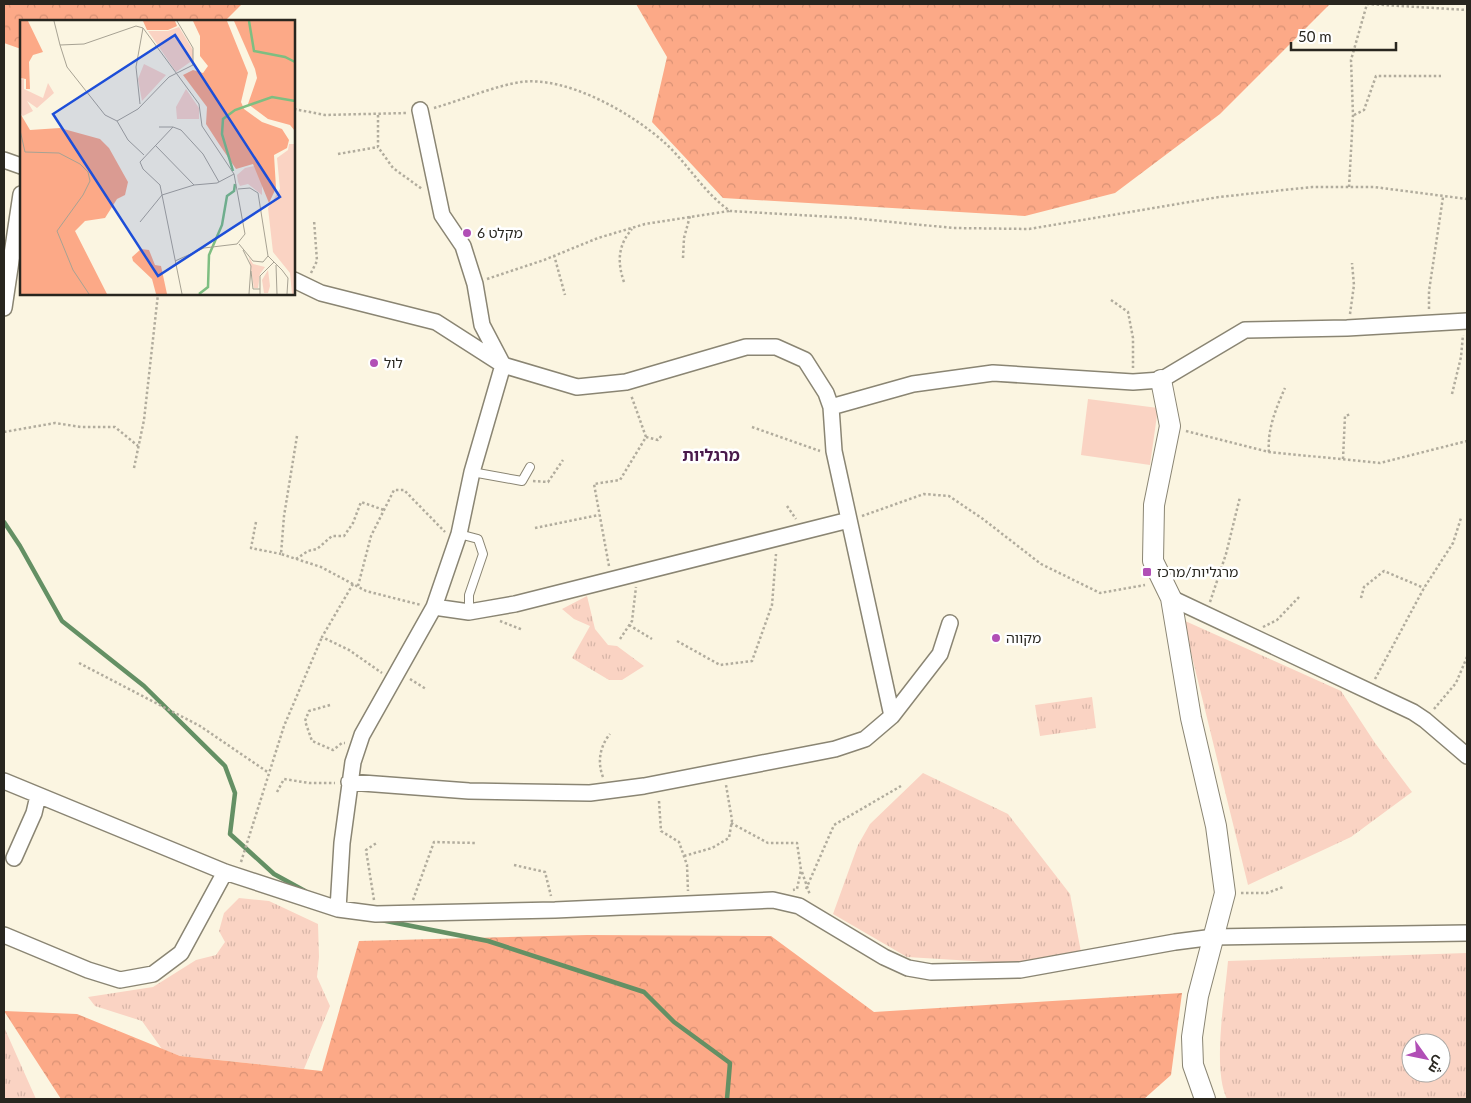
<svg xmlns="http://www.w3.org/2000/svg" width="1471" height="1103" viewBox="0 0 1471 1103" font-family="Lato,Cairo,'Noto Sans Hebrew',sans-serif">
<defs>
<pattern id="grass-tufts" width="24" height="20" patternUnits="userSpaceOnUse" patternTransform="scale(1.25)"><rect width="24" height="20" fill="#fad3c3"/><path d="M3 7l-1-3M5 7V3M7 7l1-3M15 17l-1-3M17 17v-4M19 17l1-3" fill="none" stroke="#d6b5a7"/></pattern>
<pattern id="forest-crowns" width="20" height="18" patternUnits="userSpaceOnUse" patternTransform="scale(1.25)"><rect width="20" height="18" fill="#fca987"/><path d="M2 6a3 3 0 1 1 6 0M12 15a3 3 0 1 1 6 0" fill="none" stroke="#d89174"/></pattern>
</defs>
<rect width="100%" height="100%" fill="#fbf5e1"/>
<path fill="url(#grass-tufts)" fill-rule="evenodd" d="M587,596L595,629L608,645L617,646L644,666L622,680H609L572,658L590,626L574,619L562,609Z
M1183,620L1341,691L1375,743L1412,792L1351,837L1248,885Z
M1092,697L1096,728L1040,736L1035,705Z
M923,773L1008,814L1070,894L1081,952L1022,964L907,957L833,914L858,845L870,824Z
M239,898L269,901L318,924L319,957L317,977L330,1006L304,1069L180,1056L162,1049L142,1021L95,1006L88,997L153,987L196,960L216,955L225,942L219,931L224,913Z
M1467,953V1099H1227C1212,1068 1225,997 1228,961ZM1411,1043H1441V1073H1411Z
M4,1027L36,1099H4Z"/>
<path fill="url(#forest-crowns)" d="M4,4H242L225,21H21V49L4,43Z
M636,4H1330L1220,114L1115,193L1025,216L723,198L652,122L667,57Z
M587,935L771,936L874,1012L1182,993L1171,1075L1144,1099H61L4,1011L77,1014L180,1056L322,1071L359,941Z"/>
<path fill="#fad3c3" d="M1088,399L1158,408L1150,465L1081,455Z"/>
<g fill="none" stroke-linecap="round" stroke-linejoin="round">
<path stroke="#649064" stroke-width="4.5" d="M4,522L20,546L62,621L144,686L225,766L235,793L230,834L274,874L305,891
M381,920L488,941L644,992L674,1022L730,1063L727,1099"/>
<defs>
<path id="lane" d="M472,472L522,481L530,467
M459,534L478,539L483,554L469,595V612"/>
<path id="street" d="M4,160L21,166
M294,280L321,293L436,322L503,365L577,387L626,382L746,347H776L805,360L826,393L831,407L834,451L892,716
M4,308L21,194
M831,407L913,384L993,373L1133,382L1161,380L1245,330L1347,328L1467,321
M1171,598L1413,712L1425,720L1467,756
M434,607L469,612L515,604L849,520
M4,781L225,872L338,909L376,914L555,910L773,900L799,906L884,957L908,968L931,972L1020,970L1175,942L1214,937L1467,933
M349,782L469,791L590,793L644,786L835,749L865,739L892,716L940,654L950,623
M14,858L34,813L38,796
M338,909L342,843L353,762L362,735L434,607L459,534L472,472L503,365L482,325L475,284L463,246L442,215L420,110
M4,935L88,970L120,980L153,974L181,953L225,872"/>
<path id="secondary" d="M1161,380L1170,426L1154,505L1153,561L1171,598L1191,718L1216,826L1225,893L1198,996L1192,1037L1193,1065L1205,1099"/>
</defs>
<use href="#lane" stroke="#8a8573" stroke-width="10"/>
<use href="#street" stroke="#8a8573" stroke-width="18"/>
<use href="#secondary" stroke="#8a8573" stroke-width="22"/>
<path stroke="#b1ac9d" stroke-width="2.5" stroke-dasharray="2.5 2.5" stroke-linecap="butt" d="M434,108C462,100 494,86 521,82C567,76 632,113 665,143C688,164 704,193 730,211L852,218L953,228L1029,229L1219,197L1312,187H1374L1467,199
M294,109L325,115L407,113
M378,115V147L393,168L422,189
M1354,115L1364,110L1376,76H1441
M338,154L378,147
M1349,187L1353,115L1351,60L1367,4L1467,10
M554,255L565,295
M683,258L684,238L690,216
M311,273L317,261L314,220
M487,279L544,260L598,238L645,224L729,211
M624,282C617,262 618,245 632,229
M1111,300L1128,312L1133,338V368
M1429,309V291L1443,197
M1350,314L1354,285L1352,263
M1452,394L1461,357L1463,335
M752,427L820,451
M1186,431L1269,452L1380,463L1467,441
M4,432L55,423L81,427H115L138,446
M297,436L284,516L281,554L321,567L366,591L421,605
M646,437L658,440L662,435
M1269,452C1267,430 1276,408 1285,388
M1343,459L1345,416L1351,414
M134,468L144,420L158,294
M533,481L548,482L563,460
M787,506L796,519
M862,516L924,494L949,496L983,519L1041,564L1100,593L1145,585
M256,522L251,548L281,554
M535,528L599,515
M296,559L308,551L317,549L332,536H344L353,523L361,502L384,510
M609,566L594,484L620,480L646,437L631,395
M353,584L322,637L349,650L382,673
M358,586L371,536L394,490H404L445,532
M1361,598L1364,587L1384,571L1424,588
M1210,602L1226,554L1240,497
M500,621L523,630
M629,625L652,639
M1263,627L1277,620L1300,596
M620,639L632,621L636,587
M677,641L720,665L752,661L772,605L776,554
M79,663L200,726L269,773
M410,679L426,689
M1375,679L1424,588L1453,543L1461,518
M330,705L309,711L305,721L312,741L333,750L342,743H345
M1434,709L1456,683L1467,657
M603,777C597,762 600,746 610,734
M277,792L284,779L309,783H335
M659,801L661,831L679,842L687,865L688,891
M731,823L768,843H797L801,870L797,889L793,890
M684,856L712,848L729,838L732,820L726,785
M241,862L284,726L322,637
M514,865L545,872L551,896
M802,872L810,895
M806,889L834,825L901,786
M1241,893H1267L1283,887
M374,900L366,850L378,842
M413,900L434,842L475,843"/>
<use href="#lane" stroke="#fff" stroke-width="8"/>
<use href="#street" stroke="#fff" stroke-width="15"/>
<use href="#secondary" stroke="#fff" stroke-width="20"/>
</g>
<g fill="#b14fb6" stroke="#fff" stroke-width="2">
<circle cx="467" cy="233" r="5"/>
<circle cx="374" cy="363" r="5"/>
<rect x="1142" y="567" width="10" height="10" rx="2.5"/>
<circle cx="996" cy="638" r="5"/>
</g>
<g text-anchor="middle" stroke-width="5" stroke-linejoin="round" paint-order="stroke">
<g font-size="14" fill="#28261f" stroke="#fff" text-anchor="start">
<text x="477" y="238">מקלט 6</text>
<text x="384" y="368">לול</text>
<text x="1157" y="577">מרגליות/מרכז</text>
<text x="1006" y="643">מקווה</text>
</g>
<g font-size="16" font-weight="bold" fill="#491a4b" stroke="#fff">
<text x="711" y="461">מרגליות</text>
</g>
</g>
<g transform="translate(20 20)">
<rect width="275" height="275" fill="#fbf5e1"/>
<path d="M159,7L173,30V40L156,52L128,11H148ZM124,44L146,55L122,81L118,59ZM4,59V69L23,78L28,63L34,73L17,88L7,81L13,91L3,96L0,93V60ZM166,69L179,88V99H157L156,87ZM269,124H275V274H272L270,253L253,232L248,188L260,169L257,138L268,130ZM234,146L242,161V175L228,164L220,166L218,162L217,155L225,148ZM229,237L233,244L245,247L240,254L238,268H234ZM248,250L250,266L248,273H244L242,260Z" fill="#fad3c3"/>
<path d="M0,1H8L23,32L13,35L9,42L10,69H6V59L0,58ZM123,1H155L157,6L148,10H127ZM173,1H207L228,53L221,82L224,89L242,102L262,109L269,120L267,128L254,135L256,168L249,183L233,144L216,149L199,124L186,104L187,87L163,55L173,50L183,53L188,46L180,36V16ZM214,1H275V111L270,105L248,99L228,84L237,58L235,49ZM0,93L10,110L40,108L80,119L89,128L108,162L105,175L97,179L85,198L65,201L55,211L87,274H0ZM121,229L129,230L135,245L141,246L147,274H136L132,259L113,241L112,237Z" fill="#fca987"/>
<path fill="none" stroke="#7ebe81" stroke-width="2.5" d="M229,1L234,31L265,37L275,42M213,151L202,114L203,99L215,90L252,77L275,81M179,274L188,267L189,235L202,205L207,176L214,171L215,164"/>
<path fill="none" stroke="#a7a293" stroke-width="1" d="M34,1L40,25M0,23V45M120,84L116,47L123,8M97,101L118,89L149,57L173,45V28L157,1M139,107H153L161,110L183,134L199,162M153,107L120,142L123,149L140,165L162,274M0,110L5,132L39,133L60,144L68,152L70,161L63,175L37,211L53,250L69,274M135,125L174,165M124,135L108,120L97,101L85,95L47,47L40,25L64,24L116,6L123,8L179,84L182,106L214,154L225,214L217,224L184,228L155,241M218,169L230,168L238,173L248,236M120,202L142,175L174,165L197,163L214,154M219,224L233,241L243,242L248,236L262,250L268,258L267,274M223,230L231,246L229,274M256,245L257,274M231,251L233,269H240M240,274V256L254,242"/>
<path fill="#1d4ed8" fill-opacity="0.15" stroke="#1d4ed8" stroke-width="2.5" d="M155,15L260,177L138,256L33,94Z"/>
<rect width="275" height="275" fill="none" stroke="#28261f" stroke-width="2.5"/>
</g>
<rect width="1471" height="1103" fill="none" stroke="#28261f" stroke-width="10"/>
<g transform="translate(1426 1058) rotate(123)"><circle r="24" fill="#ffffff" stroke="#a9a8a5"/>
<path d="M0-4L9 19L0 12L-9 19Z" fill="#b14fb6"/>
<text y="-8" font-size="14" font-weight="bold" text-anchor="middle" fill="#28261f">ش</text>
</g>
<path d="M1291 42v8h105v-8" fill="none" stroke="#28261f" stroke-width="2.5"/>
<text x="1298" y="42" font-size="15" fill="#28261f" stroke="#ffffff" stroke-width="4" paint-order="stroke">50 m</text>
</svg>
